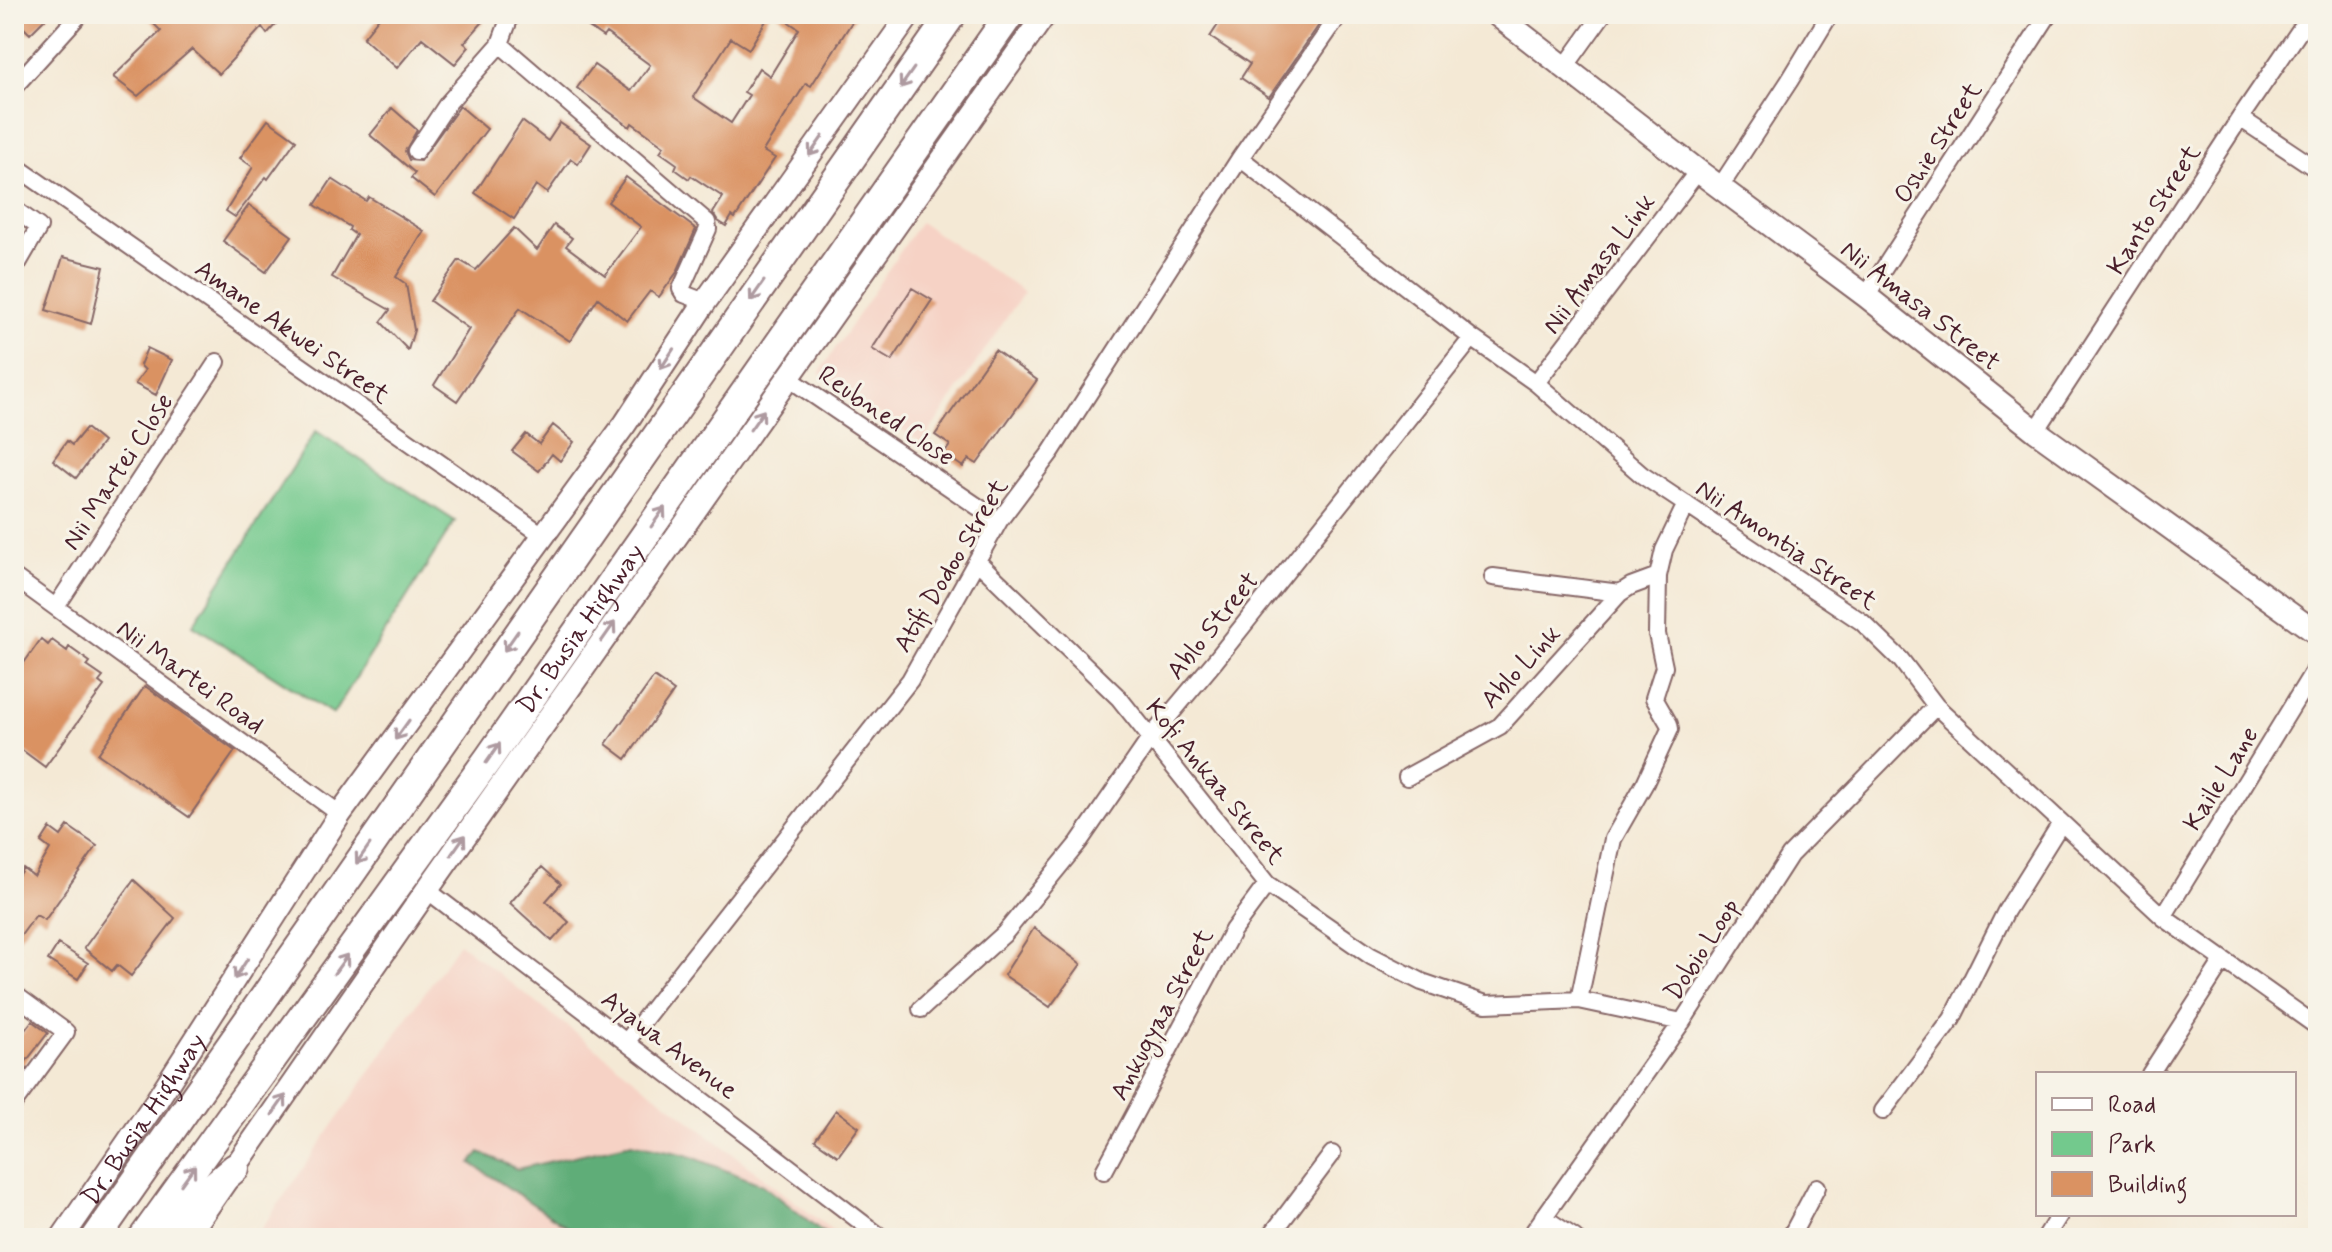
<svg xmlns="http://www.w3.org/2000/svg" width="2332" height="1252" viewBox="0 0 2332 1252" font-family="Mynerve,sans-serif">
<rect width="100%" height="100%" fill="#f7f3e8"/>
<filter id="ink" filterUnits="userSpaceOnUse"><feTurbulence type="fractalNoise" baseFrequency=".0125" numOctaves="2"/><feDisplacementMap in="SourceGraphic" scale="16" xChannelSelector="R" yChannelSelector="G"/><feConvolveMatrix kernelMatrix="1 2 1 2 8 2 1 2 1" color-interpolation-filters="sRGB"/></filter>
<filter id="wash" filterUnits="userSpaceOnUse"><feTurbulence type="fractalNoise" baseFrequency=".006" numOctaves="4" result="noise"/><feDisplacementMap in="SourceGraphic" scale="32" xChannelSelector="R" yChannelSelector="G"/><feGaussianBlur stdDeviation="1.8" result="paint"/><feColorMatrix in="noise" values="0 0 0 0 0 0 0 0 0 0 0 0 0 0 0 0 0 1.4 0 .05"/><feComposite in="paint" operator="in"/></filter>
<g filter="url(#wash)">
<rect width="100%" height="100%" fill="#f4e9d5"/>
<path fill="#f6d2c5" d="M920,222L1024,292L922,443L819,373Z
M459,943L842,1238H255Z"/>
<path fill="#73c98d" stroke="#5e745c" stroke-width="2" d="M316,431L455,521L333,714L193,625Z"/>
<path fill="#5ead78" stroke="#546652" stroke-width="2" d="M631,1143L687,1155L763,1185L830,1238H584L471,1163L480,1152L517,1169Z"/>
<g id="blocks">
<path fill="#da9262" d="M14,14H50L30,34L14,18Z
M144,14H285L267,34L262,27L219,74L192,49L138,96L113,77L161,31Z
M382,14H490L464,43L469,47L455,64L422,38L397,68L363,38Z
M570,14H770L749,49L731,38L693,97L731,123L749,95L744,92L759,68L770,76L799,29L777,14H857L811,86L806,83L763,151L775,158L735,218L732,216L726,226L718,221L713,213L723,197L691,176L689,179L675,169L677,164L660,152L664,146L632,123L630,127L577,88L594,65L631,91L650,65L606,33L603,37Z
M1225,14H1308L1321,22L1269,97L1241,78L1250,64L1210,37Z
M460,106L487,129L435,197L411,178L415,173L370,135L392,108L417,130L405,151L409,160L420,161Z
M268,120L296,140L268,179L266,177L235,217L226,211L253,167L240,158Z
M522,121L548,141L560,123L591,144L578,164L571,159L547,193L536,185L514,219L475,193Z
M626,177L696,229L677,272L659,297L650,291L627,321L598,298L570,341L520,308L457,401L434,385L469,329L430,301L459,260L476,270L514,228L537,250L554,225L572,238L566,246L605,275L641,227L608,202Z
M332,179L366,201L369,197L424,231L396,277L406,284L414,330L408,350L381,322L390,310L332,277L356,235L349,230L350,227L315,205Z
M249,205L292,236L266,272L223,241Z
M63,257L104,267L91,324L46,310Z
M912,288L932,300L892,361L872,349Z
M147,348L172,360L156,395L135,384L145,370L140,365Z
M995,350L1037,380L977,464L969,459L963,467L944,454L950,445L935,435Z
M553,425L574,442L560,461L552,454L539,471L512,451L526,434L539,444Z
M86,428L103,442L76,478L53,460L67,441L72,445Z
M41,639L48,645L52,640L67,651L69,647L90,662L87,666L103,677L99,682L104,686L45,767L14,744V677Z
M654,677L674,691L626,759L606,744Z
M145,686L235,751L189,817L98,754Z
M68,826L97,846L45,920L36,915L14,945V882L23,868L34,876L50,849L41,842L50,828L61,836Z
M542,867L561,884L546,901L569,922L552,941L510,903Z
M134,880L175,918L131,976L117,965L112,971L84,948Z
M1034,928L1081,964L1050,1007L1004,975Z
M58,944L88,963L78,979L48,960Z
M32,1021L48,1033L14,1077V1044Z
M836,1110L859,1127L838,1156L815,1140Z"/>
</g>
</g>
<g filter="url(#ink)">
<use href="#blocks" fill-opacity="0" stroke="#866666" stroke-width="2"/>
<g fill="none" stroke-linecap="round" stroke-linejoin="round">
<defs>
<path id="street" d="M500,44L707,222L708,229L681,289L684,294L705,302
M1565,67L1603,14
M14,87L80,14
M2240,118L2318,170
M416,151L448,103L500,44L511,14
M1240,158L1472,338L1536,383L1642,475L1862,622L1901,660L1936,706L2163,917L2318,1027
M14,165L544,536
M1720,187L1790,80L1830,14
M14,209L39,227L14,270
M1866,296L2049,14
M787,377L999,521
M1536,383L1698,171
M2036,431L2240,118L2311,14
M978,562L1119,698L1267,884L1371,956L1422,982L1486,1004L1579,1000L1682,1022
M14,577L340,814
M1493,577L1620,593
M56,607L217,362
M1407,777L1500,726L1620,593L1631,586L1658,576
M427,890L882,1238
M2163,917L2318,664
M14,994L66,1032L14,1103
M1579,1000L1613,839L1645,783L1670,729L1669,724L1654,698L1664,667L1657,634L1658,576L1664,550L1686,504
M921,1009L1004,934L1079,842L1152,736L1215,661L1472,338
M627,1041L910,680L999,521L1051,452L1240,158L1340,14
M2150,1074L2222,962
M1883,1111L1952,1019L2006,911L2061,823
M1104,1171L1233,930L1267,884
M1543,1217L1575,1238
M1269,1238L1332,1154
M1529,1238L1682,1022L1790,855L1936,706
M1790,1238L1817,1187
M2045,1238L2060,1214"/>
<g id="secondary">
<path d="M1496,14L1698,171L1866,296L2036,431L2318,634"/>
<path id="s1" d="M62,1238L157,1100L340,814L625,424L705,302L910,14"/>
<path d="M186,1238L427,890L1045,14"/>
</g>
<g id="highway">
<path d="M160,1232L235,1168"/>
<path d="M96,1238L952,14"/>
<path id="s2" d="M143,1238L489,758L1010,14"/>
</g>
</defs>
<use href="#street" stroke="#866666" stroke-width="20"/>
<use href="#secondary" stroke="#866666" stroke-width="26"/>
<use href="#highway" stroke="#866666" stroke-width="32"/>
<use href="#street" stroke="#fff" stroke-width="16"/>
<use href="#secondary" stroke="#fff" stroke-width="22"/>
<use href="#highway" stroke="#fff" stroke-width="28"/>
</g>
<defs><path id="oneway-shaft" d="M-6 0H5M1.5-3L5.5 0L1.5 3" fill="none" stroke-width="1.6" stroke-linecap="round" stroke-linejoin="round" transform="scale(2)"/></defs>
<g stroke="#ae9aa0">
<use href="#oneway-shaft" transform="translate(907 78) rotate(125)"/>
<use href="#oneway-shaft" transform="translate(816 146) rotate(125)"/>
<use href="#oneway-shaft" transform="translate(757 291) rotate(125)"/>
<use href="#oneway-shaft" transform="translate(667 359) rotate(123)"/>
<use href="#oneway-shaft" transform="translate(757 420) rotate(-55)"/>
<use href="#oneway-shaft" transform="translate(658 517) rotate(-55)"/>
<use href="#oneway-shaft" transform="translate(608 632) rotate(-55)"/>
<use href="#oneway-shaft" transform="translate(511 641) rotate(125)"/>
<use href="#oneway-shaft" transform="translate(402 730) rotate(126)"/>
<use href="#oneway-shaft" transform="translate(493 753) rotate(-55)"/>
<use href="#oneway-shaft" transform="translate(458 845) rotate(-55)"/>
<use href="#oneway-shaft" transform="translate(363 854) rotate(125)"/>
<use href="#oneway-shaft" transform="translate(341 964) rotate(-54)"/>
<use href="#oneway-shaft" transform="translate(241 969) rotate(123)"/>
<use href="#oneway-shaft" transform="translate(279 1105) rotate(-55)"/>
<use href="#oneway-shaft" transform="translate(188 1175) rotate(-54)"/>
</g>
</g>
<g text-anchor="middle" stroke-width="6" stroke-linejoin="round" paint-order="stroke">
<g font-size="26" fill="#4a1f2b" stroke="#f7f3e8">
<text transform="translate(1937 142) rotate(-57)" y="9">Oshie Street</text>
<text transform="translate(2153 209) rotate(-57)" y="9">Kanto Street</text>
<text transform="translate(1598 263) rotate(-53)" y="9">Nii Amasa Link</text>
<text transform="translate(1921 305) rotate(38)" y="9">Nii Amasa Street</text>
<text transform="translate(293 331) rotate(35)" y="9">Amane Akwei Street</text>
<text transform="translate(887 415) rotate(34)" y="9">Reubned Close</text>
<text transform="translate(117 471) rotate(-57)" y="9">Nii Martei Close</text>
<text transform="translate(1787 544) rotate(34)" y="9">Nii Amontia Street</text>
<text transform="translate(950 565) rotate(-59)" y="9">Atifi Dodoo Street</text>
<text transform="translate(1212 625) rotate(-51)" y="9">Ablo Street</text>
<text dy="9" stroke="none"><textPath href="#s2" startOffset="750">Dr. Busia Highway</textPath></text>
<text transform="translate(1520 666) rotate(-47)" y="9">Ablo Link</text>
<text transform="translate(191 676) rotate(36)" y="9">Nii Martei Road</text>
<text transform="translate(2220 778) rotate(-58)" y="9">Kaile Lane</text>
<text transform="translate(1216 781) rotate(51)" y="9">Kofi Ankaa Street</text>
<text transform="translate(1701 949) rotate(-57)" y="9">Dobio Loop</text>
<text transform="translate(1161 1014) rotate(-62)" y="9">Ankugyaa Street</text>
<text transform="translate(670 1044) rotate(37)" y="9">Ayawa Avenue</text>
<text dy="9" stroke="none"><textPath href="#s1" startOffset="144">Dr. Busia Highway</textPath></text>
</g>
</g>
<rect width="2332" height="1252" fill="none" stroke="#f7f3e8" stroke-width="48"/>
<rect x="2036" y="1072" width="260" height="144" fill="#f7f3e8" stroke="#b29e9c" stroke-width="2"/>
<rect x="2052" y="1098" width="40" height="12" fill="#ffffff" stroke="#b29e9c" stroke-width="2"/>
<text x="2108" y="1112" font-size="24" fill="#4a1f2b">Road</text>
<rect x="2052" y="1132" width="40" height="24" fill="#73c98d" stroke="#b29e9c" stroke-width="2"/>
<text x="2108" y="1152" font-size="24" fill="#4a1f2b">Park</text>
<rect x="2052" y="1172" width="40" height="24" fill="#da9262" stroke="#b29e9c" stroke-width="2"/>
<text x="2108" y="1192" font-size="24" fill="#4a1f2b">Building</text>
</svg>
